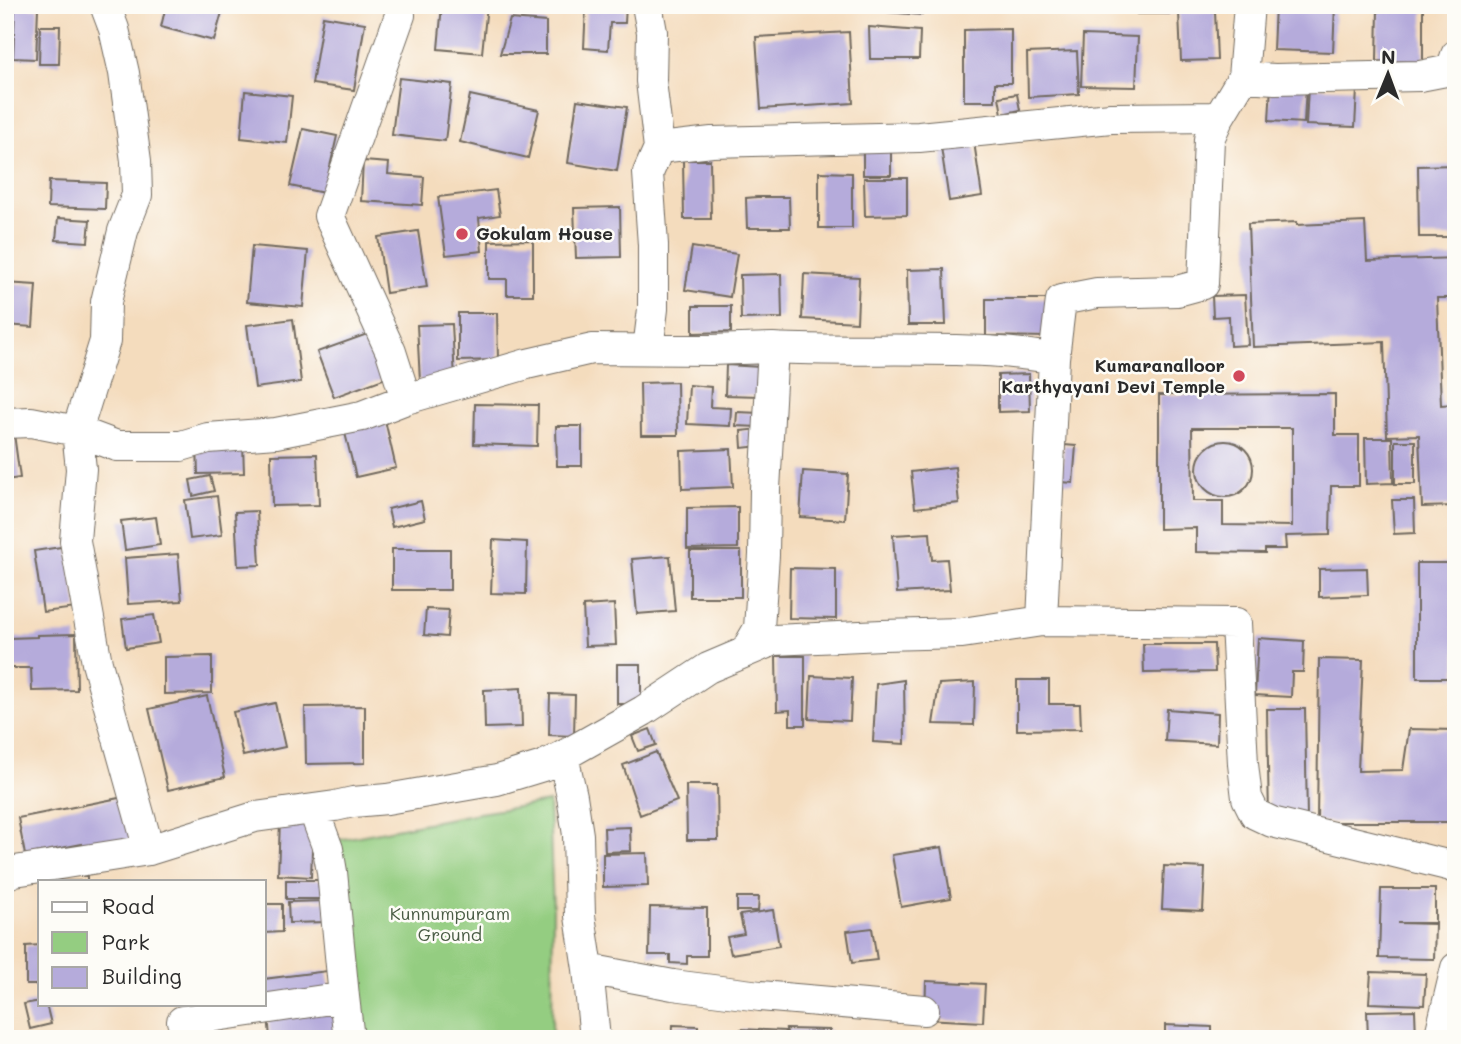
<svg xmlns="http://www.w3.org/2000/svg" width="1461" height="1044" viewBox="0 0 1461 1044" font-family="Mali,sans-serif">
<rect width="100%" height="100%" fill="#fdfcf7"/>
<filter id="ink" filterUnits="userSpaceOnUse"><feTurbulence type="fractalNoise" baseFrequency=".0143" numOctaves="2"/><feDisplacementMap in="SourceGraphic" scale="14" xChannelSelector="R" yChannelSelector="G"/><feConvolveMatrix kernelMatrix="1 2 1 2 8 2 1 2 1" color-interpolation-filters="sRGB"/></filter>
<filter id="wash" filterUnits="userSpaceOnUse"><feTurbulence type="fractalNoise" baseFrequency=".00686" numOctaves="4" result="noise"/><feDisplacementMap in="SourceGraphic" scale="28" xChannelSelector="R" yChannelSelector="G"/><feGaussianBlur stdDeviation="1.57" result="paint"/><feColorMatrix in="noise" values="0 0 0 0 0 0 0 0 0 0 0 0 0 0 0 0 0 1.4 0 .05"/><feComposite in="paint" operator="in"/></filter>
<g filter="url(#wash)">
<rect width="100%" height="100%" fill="#f4dcbd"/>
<path fill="#94cd81" stroke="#607c56" stroke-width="2" d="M549,802L553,910L552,1039H359L338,840L473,814Z"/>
<g id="blocks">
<path fill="#b5abdb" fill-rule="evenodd" d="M166,5H224L214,41L161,27Z
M442,5H487L482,53L438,49Z
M586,5H626L625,23H610L608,50L584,48Z
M875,5H922V15L875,11Z
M1137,5H1175L1174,14H1137Z
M1275,5H1335L1333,52L1273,50Z
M15,8H38L36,59L13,58Z
M1378,8H1423V62L1377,61Z
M1215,11L1217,60L1181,61L1179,12Z
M323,16L365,23L354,90L312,84Z
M510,19L546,22V54H500Z
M40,26H60L59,64H39Z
M869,27L920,31L919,59H870Z
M1011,29V83H995V101H964V30Z
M849,32L853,103L761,109L756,37Z
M1083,35L1138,37L1136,87L1081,86Z
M1077,51L1079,94L1028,97L1027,53Z
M399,78L452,84L445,141L392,135Z
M1271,84L1306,85L1304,123L1269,121Z
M1308,87L1357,89L1355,127L1306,125Z
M245,91L292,96L287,143L241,138Z
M1017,94L1020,110L1002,114L999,97Z
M470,95L539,110L528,158L460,142Z
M577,100L627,107L617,171L568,163Z
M303,129L337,136L324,193L290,186Z
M974,142L982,196L949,201L941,147Z
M891,145V175H863V146Z
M683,160H710L711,219H684Z
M363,161L389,163L388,174L424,177L422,205L361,201Z
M1456,165V237H1419L1418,166Z
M819,172L852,173V228H819Z
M864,178H907V215L865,216Z
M49,181L106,183L105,209L48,207Z
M496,190L500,215L479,218L482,251L446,255L438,197Z
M757,197H789L790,228H747L746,198Z
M620,207L621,257L576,258L574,208Z
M58,218L90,220L88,242L56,240Z
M1297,222V225L1365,222L1367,261L1456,258V298H1437L1441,405L1453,404L1454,431H1456V506L1422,507L1419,435L1387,436L1384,342L1253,347L1248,224Z
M418,231L427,287L386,293L378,237Z
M533,240V295H507V279H489V241Z
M252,246L308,251L303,307L247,302Z
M692,247L737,254L730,297L685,290Z
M944,269L946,325H908L907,270Z
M781,274L782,318L741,319L740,275Z
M804,274L859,277L857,322L802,319Z
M5,283L36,285L33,327L5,325Z
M1245,295L1248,345L1230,346L1229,316L1213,317L1212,296Z
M986,299H1049V337L986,336Z
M693,306H731V332L693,333Z
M458,313H497L498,360L458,361Z
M293,319L301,382L255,388L247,325Z
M452,324L455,379L420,381L417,325Z
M370,333L386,378L334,397L317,352Z
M726,365L761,367L760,396L725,395Z
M1029,374L1030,411L998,412V375Z
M677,382L678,435H641L640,383Z
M689,385L711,387L710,407L731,408L730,426L687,424Z
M1335,394V435H1359V486H1331L1330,535L1285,536L1286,549H1265V553L1196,552V528L1159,529V395ZM1192,428H1292V526L1223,525V501H1193Z
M475,404L538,405L537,446L474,444Z
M737,412L760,413L759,427L736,426Z
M385,420L396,468L356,477L344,429Z
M556,426H582V466H557Z
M759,429L760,446L742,448L741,431Z
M14,434L20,478L5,480V435Z
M1365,438H1392L1393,483L1366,484Z
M1395,441H1415V484H1395Z
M1197 469a28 28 0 1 1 56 0a28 28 0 1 1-56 0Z
M243,444L244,473L198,474L197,445Z
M1064,445L1076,446L1073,483L1061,482Z
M731,449L733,487L682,489L681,451Z
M317,454L319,505L272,506L271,455Z
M955,467L959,503L915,508L911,472Z
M803,471L848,474L845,520L800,517Z
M210,476L214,491L193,496L190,480Z
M217,496L222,535L190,539L185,500Z
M1392,500H1414L1415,533L1394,534Z
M421,501L425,519L392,527L388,509Z
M738,507V548L687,549V508Z
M257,511L260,565L238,566L235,512Z
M156,517L160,545L125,550L121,521Z
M930,533L932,560L947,559L950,590L897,593L893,535Z
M493,540L527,542L526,594L491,593Z
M68,546L77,608L43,612L34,551Z
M392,549H450V590H392Z
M690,551H741V597H690Z
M178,554L182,601L128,604L125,558Z
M670,556L675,611L637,614L632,559Z
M1417,563H1456V678H1417Z
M790,568L836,569V619L789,618Z
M1367,568L1368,595L1319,597V569Z
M614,604L616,645L585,646L583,606Z
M426,609L449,610L447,637L424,635Z
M154,615L159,643L126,648L122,619Z
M76,634L77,690L32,691L31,668H10L9,638L37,637V635Z
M1258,638L1304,641L1303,672H1292L1291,697L1255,695Z
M1143,644H1214L1215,672L1144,673Z
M212,656V693L164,694V657Z
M776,656H805V725H790V710L777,711Z
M1319,659L1363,660L1358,771L1403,770L1409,729L1456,730V822H1317Z
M617,664H641V704H617Z
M811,676L852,678L850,721L809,719Z
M904,680L905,744L873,742L876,684Z
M1017,680H1049V704H1080L1081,729L1017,730Z
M975,682L974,725L933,724L939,684Z
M521,688L522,727L485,728L484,690Z
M550,694L575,695L574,736L549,735Z
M207,696L225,777L168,790L149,709Z
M275,703L285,747L243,756L233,712Z
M365,706V763L306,764L305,707Z
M1167,709L1218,713L1217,744L1165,741Z
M1267,709H1305L1307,818L1269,819Z
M650,729L656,745L638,751L632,736Z
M656,752L677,801L640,815L623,765Z
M686,785H717L718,840H687Z
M124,797L133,840L83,850L82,844L25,855L18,818Z
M280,821L313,823L311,877L278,875Z
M630,827L631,851L605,852L604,828Z
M942,847L951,898L901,907L892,855Z
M647,853L648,886L603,887V854Z
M1164,866L1205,868L1203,911L1162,909Z
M44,876H87V881H45Z
M286,880H324V899H286Z
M1381,889H1435V923H1398L1435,924L1434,959L1379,958Z
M737,897H759L758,911H737Z
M326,901L327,922L289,923L288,902Z
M264,904H282V932L264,933Z
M650,907L707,908V956H687V964L670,963V955H649Z
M773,910L779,946L731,954L727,937L744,934L740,915Z
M872,928L877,960L852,963L847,931Z
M40,945V985H26V946Z
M327,971L330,991L264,999V979Z
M1371,972L1426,974L1424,1005L1369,1003Z
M926,981L985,984L983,1022L925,1019Z
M40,1001V1004H46L51,1024L30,1029L24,1004Z
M340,1006L344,1039H270L268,1013Z
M1415,1010L1416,1039H1368L1367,1011Z
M673,1025L698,1026V1039H672Z
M1165,1025L1212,1027V1039H1165Z
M741,1029L785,1031L784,1039H741Z
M786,1029L830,1030V1039H789Z
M228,1034H262V1039H228Z"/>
</g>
</g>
<g filter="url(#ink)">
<use href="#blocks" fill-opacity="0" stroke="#71695e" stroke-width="2"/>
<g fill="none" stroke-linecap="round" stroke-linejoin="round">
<defs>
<path id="street" d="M105,5L114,29L124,73L136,161L137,195L123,231L106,302L105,341L77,431L81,469L75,541L97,663L149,850
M647,5L652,32L651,81L659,148
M400,15L329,216L391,352L406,399
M1243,77L1275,79L1420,76L1451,70L1456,55
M648,349L653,309V245L648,173L659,148L712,142L919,137L1111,118L1219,117
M5,423L31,422L77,431L117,446H181L208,438L276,433L362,416L406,399L527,364L592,349L710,350L773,348
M1042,621L1236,623L1243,764L1247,798L1255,814L1272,822L1451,866L1456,869
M745,652L759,628L764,555L765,489L773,348C848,352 924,347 1000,352C1018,353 1036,356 1054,358
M563,756L572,796L578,835L580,916L588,969L595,1039
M5,875L15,871L149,850L255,817L335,806L353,802L387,799L497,780L543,766L563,756L643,711L708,668L774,640L882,635L962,633L1042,621L1054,358L1061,300L1097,293L1177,291L1203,284L1209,139L1219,117L1243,77L1249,5
M588,969L673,985L760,996L924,1010
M344,997L349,1039
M182,1021L344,997L332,872L328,849L318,822L315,809
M1439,1039L1456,968"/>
</defs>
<use href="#street" stroke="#71695e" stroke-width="32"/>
<use href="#street" stroke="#fff" stroke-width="30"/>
</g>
</g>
<g fill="#d1495b" stroke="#fdfcf7" stroke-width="2.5">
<circle cx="462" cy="234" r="7"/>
<circle cx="1239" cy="376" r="7"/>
</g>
<g text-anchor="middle" stroke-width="5" stroke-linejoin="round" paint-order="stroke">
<g font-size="18" font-weight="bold" fill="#2b2b2b" stroke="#fdfcf7" text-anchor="start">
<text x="476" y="240">Gokulam House</text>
<text x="1225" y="372" text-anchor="end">Kumaranalloor<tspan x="1225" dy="21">Karthyayani Devi Temple</tspan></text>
</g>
<g font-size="18" fill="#4a5c45" stroke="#fdfcf7">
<text x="450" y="920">Kunnumpuram<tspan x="450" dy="21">Ground</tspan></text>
</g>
</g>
<rect width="1461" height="1044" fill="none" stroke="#fdfcf7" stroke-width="28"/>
<rect x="38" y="880" width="228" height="126" fill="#fdfcf7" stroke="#a9a8a5" stroke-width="2"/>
<rect x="52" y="902" width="35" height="10" fill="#ffffff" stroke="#a9a8a5" stroke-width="2"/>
<text x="102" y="914" font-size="21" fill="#2b2b2b">Road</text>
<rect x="52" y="932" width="35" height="21" fill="#94cd81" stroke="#a9a8a5" stroke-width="2"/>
<text x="102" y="950" font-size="21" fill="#2b2b2b">Park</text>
<rect x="52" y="967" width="35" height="21" fill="#b5abdb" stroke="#a9a8a5" stroke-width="2"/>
<text x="102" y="984" font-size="21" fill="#2b2b2b">Building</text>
<g transform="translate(1388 74) rotate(1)" stroke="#fdfcf7" stroke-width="5" paint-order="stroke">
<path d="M0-5L12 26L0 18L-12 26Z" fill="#2b2b2b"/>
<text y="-10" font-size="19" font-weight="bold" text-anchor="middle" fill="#2b2b2b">N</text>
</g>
</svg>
